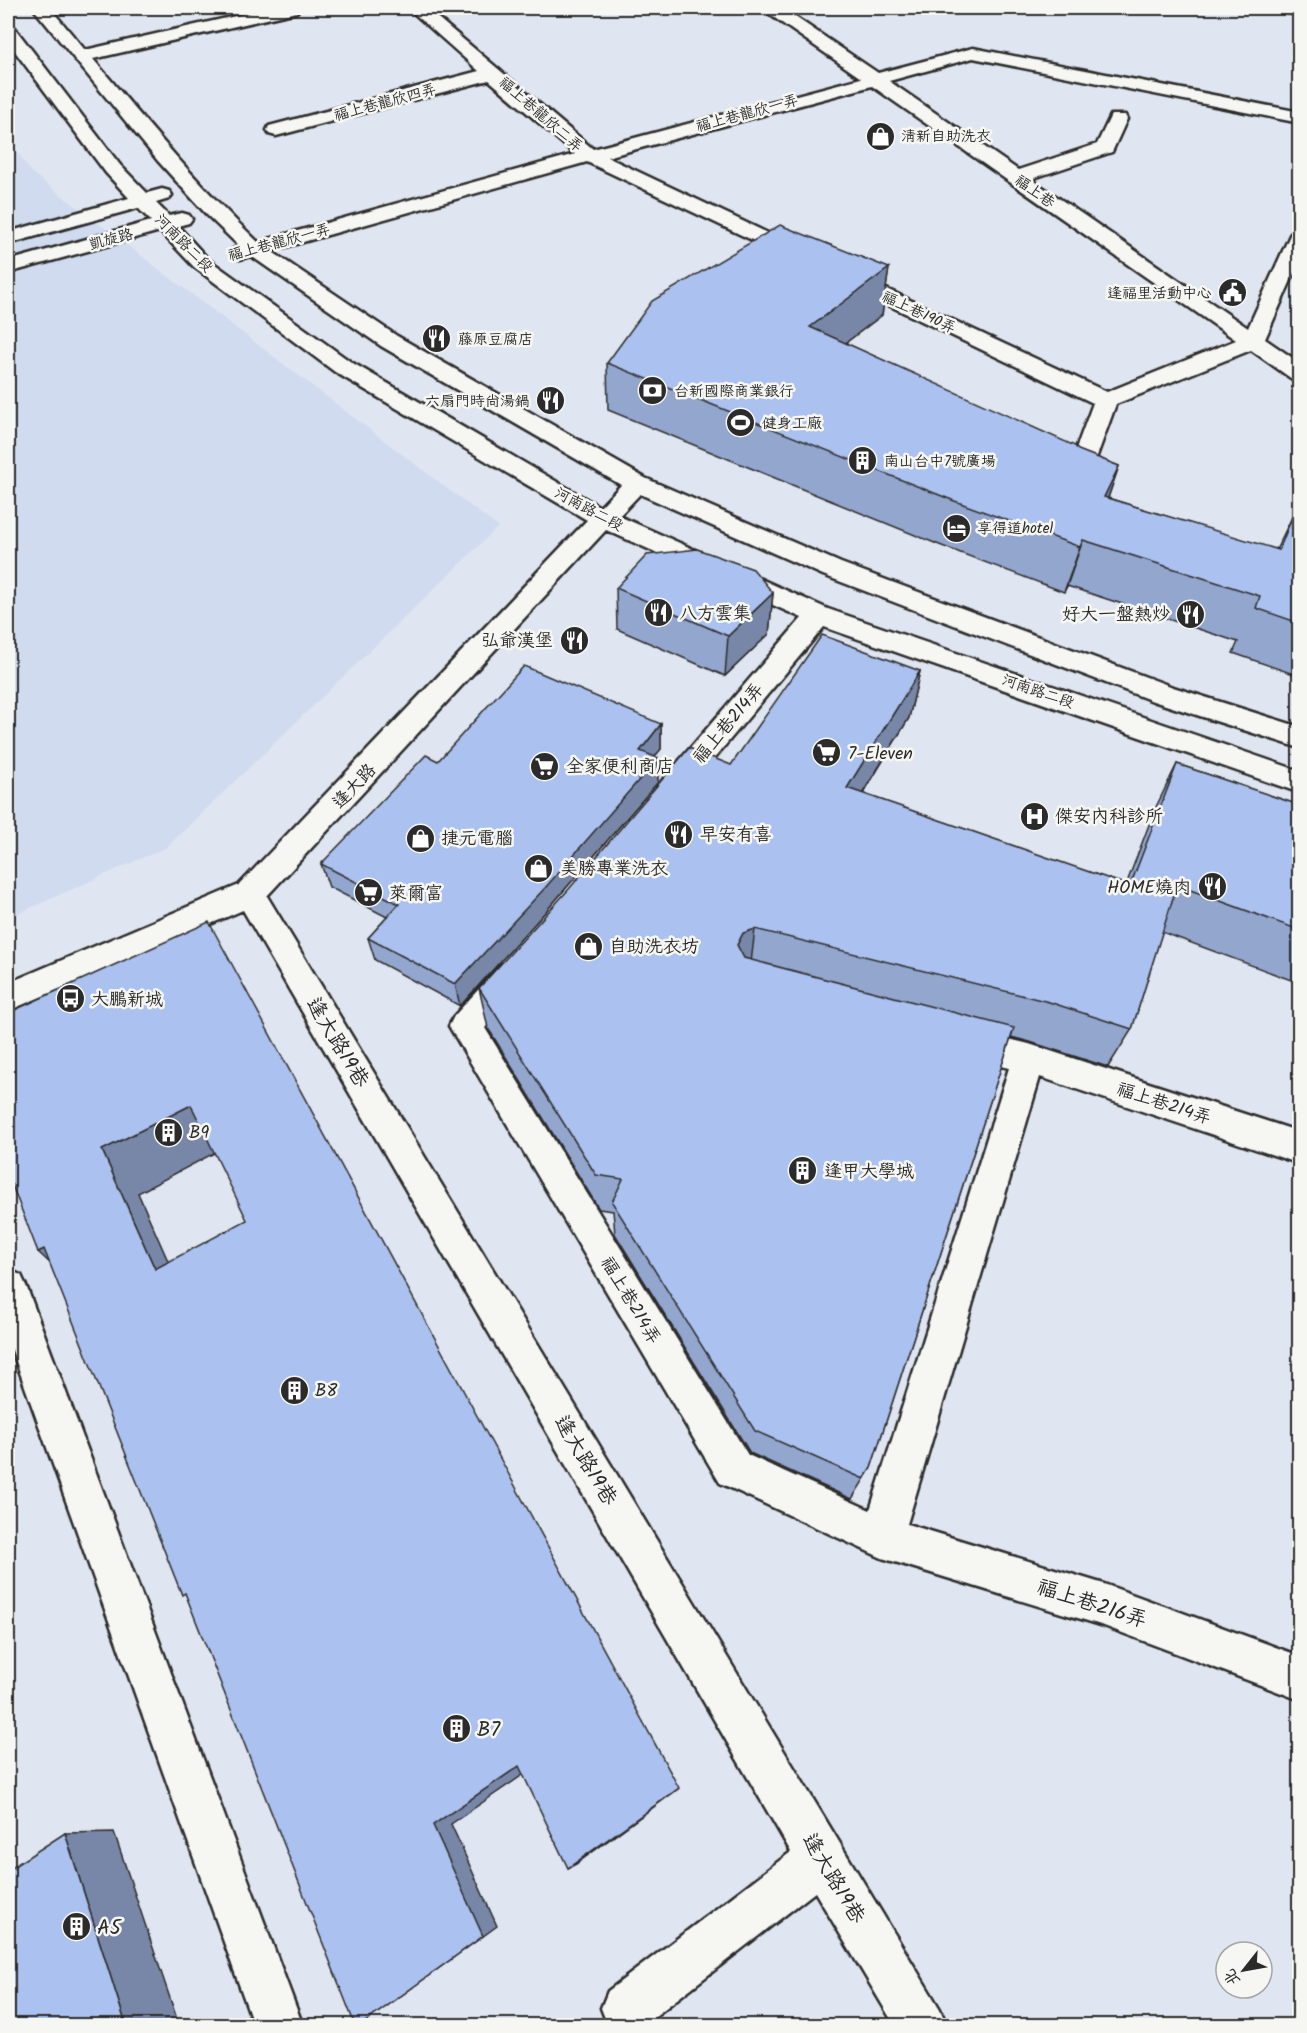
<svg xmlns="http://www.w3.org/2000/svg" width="1307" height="2033" viewBox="0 0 1307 2033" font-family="Kalam,'LXGW WenKai TC',sans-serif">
<rect width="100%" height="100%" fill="#e0e6f1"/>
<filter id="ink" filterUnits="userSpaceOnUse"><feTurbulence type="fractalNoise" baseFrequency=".0167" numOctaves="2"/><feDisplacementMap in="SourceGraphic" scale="12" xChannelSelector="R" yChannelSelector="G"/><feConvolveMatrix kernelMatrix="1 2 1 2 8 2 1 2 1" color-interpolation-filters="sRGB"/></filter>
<g filter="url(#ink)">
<path fill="#d0dbf0" d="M8,139L31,172L498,527L167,847L8,918Z"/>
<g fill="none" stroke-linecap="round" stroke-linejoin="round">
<defs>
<path id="minor" d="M33,8H50L85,50L271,8H299L297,12L93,59C146,122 198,185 258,242L575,154L489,80L276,136L269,134L267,130L269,126L479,71L408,8H426L593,149L861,78L766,12L764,8H782L878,73L973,48L1300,112V123L973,58L889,81L1018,170L1097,144L1111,115H1125L1127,119L1112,152L1031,179L1248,328L1290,235L1293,231L1300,229V260L1265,339L1300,363V381L1292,379L1251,350L1116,404L1085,489L1082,494L1073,497L1064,494L1061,489L1093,403L836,280L832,276L836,272L843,270L850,272L1107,392L1236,340L872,86L607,157L806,251L809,255L806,259L799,261L792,259L587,162L271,251L397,336L645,478L841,563L1173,687L1300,727V748L1153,701L823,575L640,494L619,516L828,609L1300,771V793L824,627L682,797L672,800L662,797L657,789L662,781L802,618L606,530L267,896L940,2009L947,2026H895L815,1892L654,2017L657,2026H608L601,2008L608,1991L791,1852L243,910L8,1011V983L239,885L587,520L335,372L194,267L160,231L8,273V261L151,221L138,208L8,244V232L129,198L106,173L8,42V26L14,27L120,165L147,193L162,189L169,191L172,195L169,199L156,203L169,216L182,213L189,215L192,219L189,223L178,226L208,259L351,362L600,507L621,485L381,346L251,256L240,259L233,257L230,253L233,249L240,247L207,215L158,161Z
M1279,8H1300V15L1281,12Z
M513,960L524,964L529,973L524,982L485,1028L748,1455L870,1510L1009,1068L952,1052L947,1042L952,1032L964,1028L1029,1044L1300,1132V1164L1040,1077L907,1524L1104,1584L1300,1656V1700L1104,1626L882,1558L720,1483L449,1026L454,1016L502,964Z
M8,1270L21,1275L27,1288L303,2026H254L8,1339Z"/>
</defs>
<use href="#minor" stroke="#2b2b2b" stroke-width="5"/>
<use href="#minor" fill="#f6f6f2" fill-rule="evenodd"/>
</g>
<path fill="#93a6ce" stroke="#2b2b2b" stroke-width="1.5" d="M889,268L882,315L845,343L1078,450L1119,466L1108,498L1276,550L1293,515L1299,517V676L1233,653L1238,642L1067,586L1064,592L942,546L608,410L607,363Z
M616,588L773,593L769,634L725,676L617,629Z
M920,671L909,718L863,794L1126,885L1155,809L1177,764L1299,805V983L1162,932L1132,1029L1108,1067L1030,1042L1011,1037L871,1468L852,1499L750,1453L615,1234L613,1211L599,1209L488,1028L479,988L731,765Z
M661,724V749L654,757L658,782L547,910L460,1006L375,960L368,938L387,917L329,887L321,864L438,761Z"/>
<path fill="#7887a7" stroke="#2b2b2b" stroke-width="1.5" d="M889,268L882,315L805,374L810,327Z
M1119,466L1103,512L1088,543L1104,497Z
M1083,540L1067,586L1064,592L1080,547Z
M773,593L769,634L725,676L728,636Z
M920,671L909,718L838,833L847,788Z
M661,724V749L640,775V751Z
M658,758V782L547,910L460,1006L455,984Z
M755,929L750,971L737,945L743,933Z
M191,1105L220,1150L138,1193L188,1306L155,1269L102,1150Z
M44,1249L79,1290L38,1252Z
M519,1766L530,1770L451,1824L497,1926L361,2025L433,1825Z
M679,1788L677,1790L576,1864L568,1868Z
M114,1832L179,2025H126L65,1833Z"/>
<path fill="#abc1ef" stroke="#2b2b2b" stroke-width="1.5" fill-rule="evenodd" d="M780,225L889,268L810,327L1075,446L1078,450L1119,466L1104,497L1279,550L1293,515L1299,517V623L1256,608L1260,596L1083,540L1080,547L952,500L607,363L652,301Z
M697,549L753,569L773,593L728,636L616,588L647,555Z
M822,635L920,671L847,788L1130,886L1177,764L1299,805V930L1177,885L1132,1029L1049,1002L755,929L743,933L737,945L744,958L1014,1028L871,1468L864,1479L755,1431L612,1202L623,1179L596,1175L479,988L569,889L689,748L731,765Z
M524,666L661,724L640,751L658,758L545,888L455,984L368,938L399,904L321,864L426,755L438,761Z
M209,922L679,1788L568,1868L519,1766L433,1825L483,1936L361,2025H355L185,1593L182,1595L44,1249L38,1252L8,1175V1013ZM191,1105L247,1220L155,1269L102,1150Z
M65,1833L126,2025H8V1870Z"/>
</g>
<defs>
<symbol id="shop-disc" viewBox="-11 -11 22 22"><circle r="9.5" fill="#2b2b2b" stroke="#f6f6f2"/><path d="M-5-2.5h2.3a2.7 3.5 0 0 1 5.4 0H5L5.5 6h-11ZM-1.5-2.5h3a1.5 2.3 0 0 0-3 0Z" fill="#fff"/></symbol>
<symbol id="civic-disc" viewBox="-11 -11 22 22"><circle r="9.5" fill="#2b2b2b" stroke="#f6f6f2"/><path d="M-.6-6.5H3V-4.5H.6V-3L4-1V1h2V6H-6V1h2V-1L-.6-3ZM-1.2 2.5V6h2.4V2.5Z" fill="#fff"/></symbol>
<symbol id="restaurant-disc" viewBox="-11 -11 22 22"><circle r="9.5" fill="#2b2b2b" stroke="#f6f6f2"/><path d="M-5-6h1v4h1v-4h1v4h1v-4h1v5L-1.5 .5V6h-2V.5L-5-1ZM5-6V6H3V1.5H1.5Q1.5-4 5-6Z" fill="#fff"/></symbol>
<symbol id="bank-disc" viewBox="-11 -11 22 22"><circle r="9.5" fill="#2b2b2b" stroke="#f6f6f2"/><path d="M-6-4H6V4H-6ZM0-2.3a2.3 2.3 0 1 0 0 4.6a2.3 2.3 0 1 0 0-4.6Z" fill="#fff"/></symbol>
<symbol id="stadium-disc" viewBox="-11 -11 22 22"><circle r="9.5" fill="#2b2b2b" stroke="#f6f6f2"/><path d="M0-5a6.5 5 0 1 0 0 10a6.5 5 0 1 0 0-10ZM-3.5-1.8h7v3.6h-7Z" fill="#fff"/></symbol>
<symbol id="building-disc" viewBox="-11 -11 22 22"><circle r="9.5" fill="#2b2b2b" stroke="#f6f6f2"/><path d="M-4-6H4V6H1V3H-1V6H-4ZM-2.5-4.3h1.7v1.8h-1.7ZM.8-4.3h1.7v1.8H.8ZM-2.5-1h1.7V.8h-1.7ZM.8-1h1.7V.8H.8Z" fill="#fff"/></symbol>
<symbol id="hotel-disc" viewBox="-11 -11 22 22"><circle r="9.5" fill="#2b2b2b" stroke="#f6f6f2"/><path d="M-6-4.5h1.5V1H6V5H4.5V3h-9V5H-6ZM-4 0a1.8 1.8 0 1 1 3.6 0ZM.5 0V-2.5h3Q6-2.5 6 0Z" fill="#fff"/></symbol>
<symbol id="supermarket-disc" viewBox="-11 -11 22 22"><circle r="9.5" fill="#2b2b2b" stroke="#f6f6f2"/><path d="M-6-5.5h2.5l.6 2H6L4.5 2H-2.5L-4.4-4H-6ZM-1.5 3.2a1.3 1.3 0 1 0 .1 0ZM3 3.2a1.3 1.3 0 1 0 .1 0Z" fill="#fff"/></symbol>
<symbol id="hospital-disc" viewBox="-11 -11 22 22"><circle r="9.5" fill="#2b2b2b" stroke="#f6f6f2"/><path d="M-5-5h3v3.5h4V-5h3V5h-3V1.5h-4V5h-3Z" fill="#fff"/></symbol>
<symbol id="bus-disc" viewBox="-11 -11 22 22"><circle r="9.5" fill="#2b2b2b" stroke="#f6f6f2"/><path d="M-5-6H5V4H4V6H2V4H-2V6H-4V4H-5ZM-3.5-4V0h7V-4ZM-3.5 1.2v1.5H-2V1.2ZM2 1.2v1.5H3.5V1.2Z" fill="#fff"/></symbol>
</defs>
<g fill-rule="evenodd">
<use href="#shop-disc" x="864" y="120" width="33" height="33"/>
<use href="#civic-disc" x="1216" y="276" width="33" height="33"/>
<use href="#restaurant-disc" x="420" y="322" width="33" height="33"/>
<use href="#bank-disc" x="636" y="374" width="33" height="33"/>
<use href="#restaurant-disc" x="534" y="384" width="33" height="33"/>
<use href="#stadium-disc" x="724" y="406" width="33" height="33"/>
<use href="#building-disc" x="846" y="444" width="33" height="33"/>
<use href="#hotel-disc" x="940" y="512" width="33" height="33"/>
<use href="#restaurant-disc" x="642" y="596" width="33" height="33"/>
<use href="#restaurant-disc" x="1174" y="598" width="33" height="33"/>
<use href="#restaurant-disc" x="558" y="624" width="33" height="33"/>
<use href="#supermarket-disc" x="810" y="736" width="33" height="33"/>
<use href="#supermarket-disc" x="528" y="750" width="33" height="33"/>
<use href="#hospital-disc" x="1018" y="800" width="33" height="33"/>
<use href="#restaurant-disc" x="662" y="818" width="33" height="33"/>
<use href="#shop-disc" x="404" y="822" width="33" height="33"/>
<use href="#shop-disc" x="522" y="852" width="33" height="33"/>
<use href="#restaurant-disc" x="1196" y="870" width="33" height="33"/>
<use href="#supermarket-disc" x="352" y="876" width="33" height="33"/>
<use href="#shop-disc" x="572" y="930" width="33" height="33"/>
<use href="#bus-disc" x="54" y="982" width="33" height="33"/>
<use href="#building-disc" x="152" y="1116" width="33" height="33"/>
<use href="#building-disc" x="786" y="1154" width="33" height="33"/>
<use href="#building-disc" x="278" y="1374" width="33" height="33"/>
<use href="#building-disc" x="440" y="1712" width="33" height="33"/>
<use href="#building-disc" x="60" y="1910" width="33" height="33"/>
</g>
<g text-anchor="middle" stroke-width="5" stroke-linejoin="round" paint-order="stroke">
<g font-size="15" fill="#2b2b2b" stroke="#f6f6f2">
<text transform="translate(385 102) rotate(-15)" y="5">福上巷龍欣四弄</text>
<text transform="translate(747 113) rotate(-15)" y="5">福上巷龍欣一弄</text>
<text transform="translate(541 114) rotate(41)" y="5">福上巷龍欣二弄</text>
<text transform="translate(1035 191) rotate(35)" y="5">福上巷</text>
<text transform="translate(111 239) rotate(-15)" y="5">凱旋路</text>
<text transform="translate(279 242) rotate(-15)" y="5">福上巷龍欣一弄</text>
<text transform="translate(184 243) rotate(45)" y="5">河南路二段</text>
<text transform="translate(919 312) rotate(25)" y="5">福上巷190弄</text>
<text transform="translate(589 509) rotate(28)" y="5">河南路二段</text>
<text transform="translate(1038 691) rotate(19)" y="5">河南路二段</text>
</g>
<g font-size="15" fill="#2b2b2b" stroke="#f6f6f2" text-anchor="start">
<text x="901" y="141">清新自助洗衣</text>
<text x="1212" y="298" text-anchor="end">逢福里活動中心</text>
<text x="458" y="344">藤原豆腐店</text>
<text x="674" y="396">台新國際商業銀行</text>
<text x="530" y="406" text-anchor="end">六扇門時尚湯鍋</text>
<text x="762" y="428">健身工廠</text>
<text x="884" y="466">南山台中7號廣場</text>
<text x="977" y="533">享得道hotel</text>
</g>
<g font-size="18" fill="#2b2b2b" stroke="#f6f6f2" text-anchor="start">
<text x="679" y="619">八方雲集</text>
<text x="1170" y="620" text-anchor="end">好大一盤熱炒</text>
<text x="553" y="646" text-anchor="end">弘爺漢堡</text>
<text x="848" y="759">7-Eleven</text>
<text x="566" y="772">全家便利商店</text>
<text x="1055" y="822">傑安內科診所</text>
<text x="700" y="840">早安有喜</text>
<text x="441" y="844">捷元電腦</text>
<text x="560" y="874">美勝專業洗衣</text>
<text x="1191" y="893" text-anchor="end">HOME燒肉</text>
<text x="389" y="899">萊爾富</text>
<text x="609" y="952">自助洗衣坊</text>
<text x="91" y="1005">大鵬新城</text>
<text x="189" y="1138">B9</text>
<text x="824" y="1177">逢甲大學城</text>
<text x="315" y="1396">B8</text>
</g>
<g font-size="18" fill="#2b2b2b" stroke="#f6f6f2">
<text transform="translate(728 723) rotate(-50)" y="6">福上巷214弄</text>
<text transform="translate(354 786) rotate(-47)" y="6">逢大路</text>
<text transform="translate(1164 1103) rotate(18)" y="6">福上巷214弄</text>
<text transform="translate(631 1300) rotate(59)" y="6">福上巷214弄</text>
</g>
<g font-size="21" fill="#2b2b2b" stroke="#f6f6f2">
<text transform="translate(338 1042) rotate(59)" y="7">逢大路19巷</text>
<text transform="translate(586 1460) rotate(59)" y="7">逢大路19巷</text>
<text transform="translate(1092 1603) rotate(18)" y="7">福上巷216弄</text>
<text transform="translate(834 1878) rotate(59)" y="7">逢大路19巷</text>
</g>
<g font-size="21" fill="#2b2b2b" stroke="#f6f6f2" text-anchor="start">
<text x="477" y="1736">B7</text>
<text x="97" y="1934">A5</text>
</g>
</g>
<rect width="1307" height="2033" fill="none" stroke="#f6f6f2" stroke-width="30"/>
<rect x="15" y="15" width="1277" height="2003" fill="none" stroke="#2b2b2b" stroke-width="2" filter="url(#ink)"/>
<g transform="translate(1244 1970) rotate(239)"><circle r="28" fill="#f6f6f2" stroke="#a5a5a2" stroke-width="1.5"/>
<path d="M0-4.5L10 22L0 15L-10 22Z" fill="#2b2b2b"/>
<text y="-9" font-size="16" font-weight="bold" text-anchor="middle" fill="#2b2b2b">北</text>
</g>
</svg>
